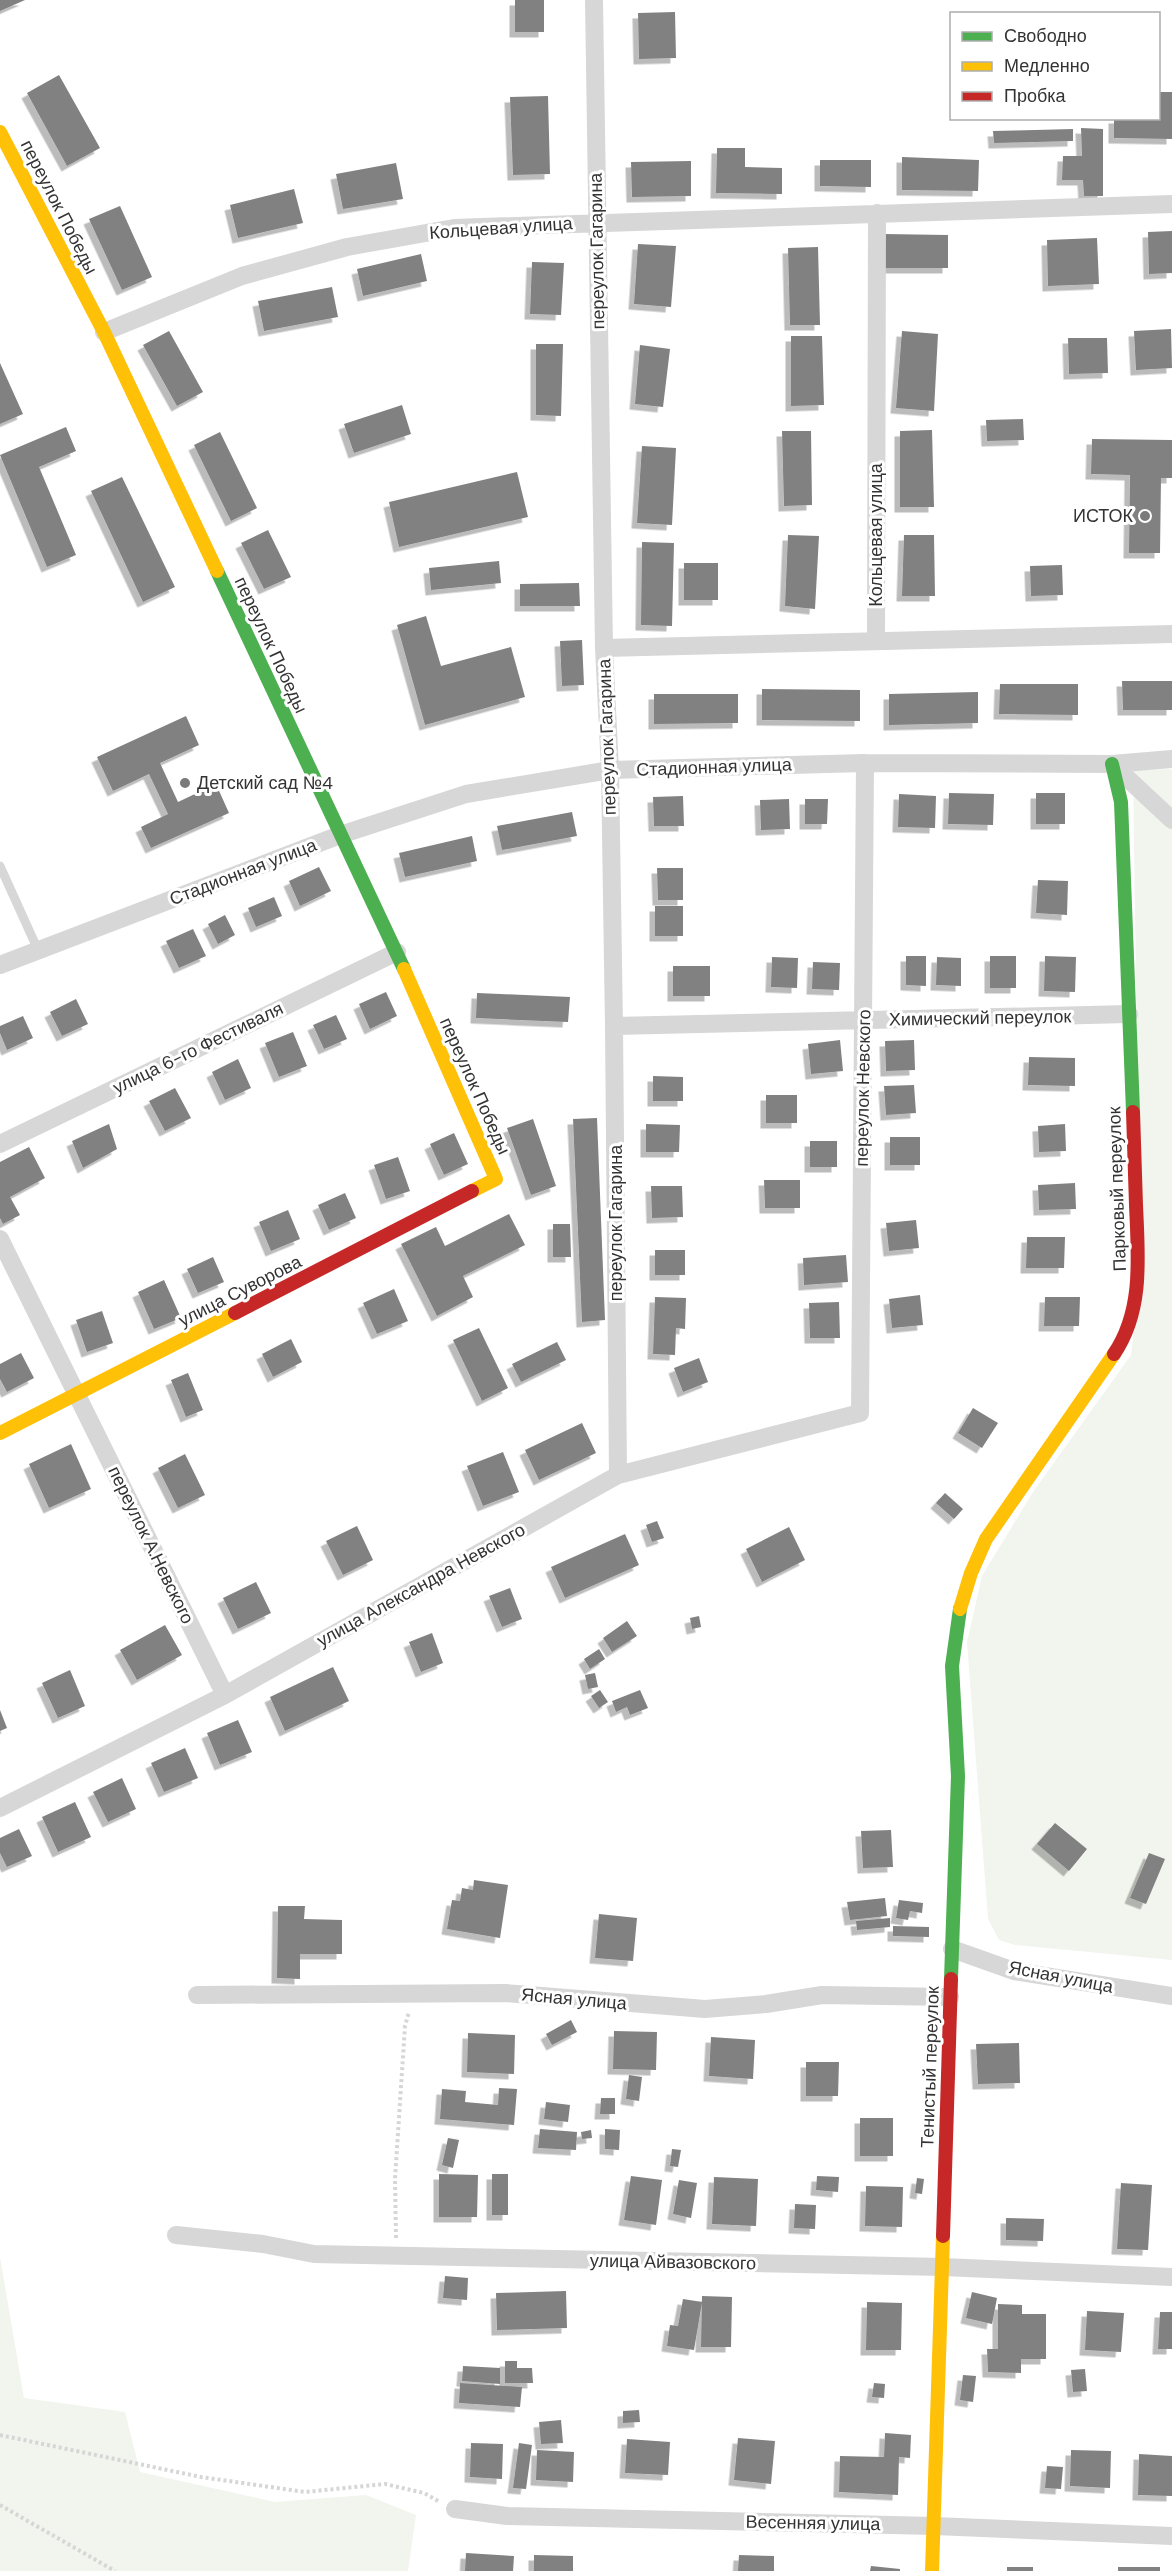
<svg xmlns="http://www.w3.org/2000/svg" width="1172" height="2571" viewBox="0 0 1172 2571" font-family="'DM Sans',sans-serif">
<defs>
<filter id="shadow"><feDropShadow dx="-5.5" dy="5.5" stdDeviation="0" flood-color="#0004"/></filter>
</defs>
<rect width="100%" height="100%" fill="#fff"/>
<path fill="#f1f5ed" d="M1172,769V1960L1015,1945L999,1940L988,1919L967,1642L982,1576L1033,1492L1131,1355L1140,1273L1133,770Z
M0,2257L24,2398L125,2412L140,2472L275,2502L366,2495L416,2515L408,2571H0Z"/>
<path fill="#818181" filter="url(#shadow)" d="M0,0H25L0,11Z
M515,0H544V32H515Z
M675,12L676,58L639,59L638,13Z
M59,75L100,148L67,166L27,93Z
M1158,92H1172V139L1114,138V118H1158Z
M548,96L550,174L513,175L510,97Z
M1081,128L1103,129V196H1084L1083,180H1062L1063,156H1082Z
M1073,129V141L994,143L993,131Z
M717,148H745V167L782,168V194L716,193Z
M902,157L979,160L978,191L902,190Z
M820,160H871V187L820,186Z
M691,161V196L632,197L631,162Z
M396,163L403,199L343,209L336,174Z
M294,189L303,223L238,238L230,205Z
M120,206L152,277L122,290L89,219Z
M1172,231V273L1149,274L1148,232Z
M884,234L948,235V268H884Z
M1097,238L1099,284L1048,286L1047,240Z
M638,244L676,246L671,307L634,304Z
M818,247L820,325H790L788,248Z
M421,254L427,281L363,296L357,269Z
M532,262L564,263L561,315L530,314Z
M332,287L338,317L264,331L258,301Z
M1171,329L1172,368L1136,370L1134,331Z
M169,331L203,392L177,406L143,345Z
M902,331L938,334L934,411L896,408Z
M791,336H822L824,405L791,406Z
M1068,338H1107L1108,373L1069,374Z
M536,344H563L561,416L536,415Z
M640,345L670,349L663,407L635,404Z
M0,363L23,414L0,424Z
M402,405L411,434L354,453L344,424Z
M1023,419L1024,440L987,441L986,420Z
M66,427L76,451L39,467L76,555L47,567L0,455Z
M932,430L934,507H900V431Z
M782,431H811L812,505L784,506Z
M220,432L257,508L231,521L194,445Z
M1092,439L1172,440V478H1161L1160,553H1129L1130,475L1091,474Z
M642,446L676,448L672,525L637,523Z
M517,472L528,517L399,547L389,502Z
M122,477L175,587L143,602L91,491Z
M268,530L291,577L264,589L241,543Z
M788,535L819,536L815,609L785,606Z
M904,535H934L935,596H902Z
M642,542L674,543L672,626L641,625Z
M499,561L501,583L431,590L429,568Z
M684,563H718V600H684Z
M1062,565L1063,595L1031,596L1030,566Z
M579,583L580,606H520V584Z
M426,616L441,666L511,647L525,697L425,725L397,625Z
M582,640L584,685L562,686L560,641Z
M1122,681H1172V710H1123Z
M1000,684H1078V715L999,714Z
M762,689L860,690V721L762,720Z
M978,692V723L889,725V694Z
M654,694H738V723L654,724Z
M186,716L199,745L160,763L178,802L216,784L229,813L151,848L141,827L168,814L149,774L113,791L97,757Z
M949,793L994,794L993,825L948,824Z
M1036,793H1065V824H1036Z
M899,794L936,796L935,828L898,827Z
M683,796L684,826H654L653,797Z
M789,799L790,829L761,830L760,800Z
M805,799H828L827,824H805Z
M572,812L577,836L502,850L497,826Z
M472,836L477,861L405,877L399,853Z
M319,867L331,891L300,906L289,881Z
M657,868H683V900H658Z
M1038,880L1068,881L1067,915L1036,913Z
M274,897L282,916L256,927L248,908Z
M655,906H683V936H655Z
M225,915L235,935L218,944L208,924Z
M193,929L206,956L179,968L166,941Z
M906,956H926V986L906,985Z
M990,956H1016V988H990Z
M1045,956L1076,957L1075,992L1044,991Z
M772,957L798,958L797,988L771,987Z
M937,957L961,958V986L936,985Z
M813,962L840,963L839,990L812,989Z
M673,966H710V996H673Z
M386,992L397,1016L370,1029L359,1004Z
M477,993L570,997L568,1022L476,1018Z
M76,999L88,1024L62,1036L50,1012Z
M336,1015L347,1039L324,1049L313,1025Z
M23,1016L33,1038L7,1050L0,1033V1026Z
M293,1032L307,1066L279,1077L265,1043Z
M840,1040L843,1071L811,1074L808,1044Z
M914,1040L915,1070L886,1071L885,1041Z
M1029,1057L1075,1058V1086L1028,1085Z
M238,1059L251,1088L225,1100L212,1072Z
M653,1076L683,1077V1101H653Z
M914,1085L916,1113L886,1115L884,1086Z
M175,1088L191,1118L165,1131L149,1101Z
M766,1095H797V1123H766Z
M597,1118L605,1320L582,1322L573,1119Z
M533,1119L556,1186L531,1195L507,1128Z
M109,1124L117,1149L83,1168L72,1141Z
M646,1124L680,1125L679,1152H646Z
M1065,1124L1066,1151L1039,1152L1038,1126Z
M454,1133L468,1164L444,1175L430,1144Z
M890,1137H920V1165H890Z
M810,1141H837V1167H810Z
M29,1147L45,1178L10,1197L20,1215L3,1224L0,1218V1162Z
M398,1157L410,1191L386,1199L374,1165Z
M764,1180H800V1208H765Z
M1075,1183L1076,1209L1039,1210L1038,1185Z
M651,1186H682L683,1217L652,1218Z
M345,1193L356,1218L329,1230L318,1205Z
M288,1210L300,1239L271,1251L259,1222Z
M509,1214L525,1245L463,1276L473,1297L437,1316L401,1244L436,1227L445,1246Z
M916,1220L919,1248L889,1251L886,1223Z
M553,1224H570L571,1257H553Z
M1027,1237H1065L1064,1268H1026Z
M655,1250H685V1275H655Z
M846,1255L848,1282L804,1285L803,1258Z
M213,1257L224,1282L198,1293L187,1269Z
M164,1280L181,1318L154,1329L138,1292Z
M394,1289L408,1321L377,1334L363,1303Z
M920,1295L923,1325L892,1328L889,1299Z
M655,1297L686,1298L685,1329L676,1328L675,1355L653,1354Z
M1045,1297H1080L1079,1326H1044Z
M839,1302L840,1338H810L809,1303Z
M102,1311L113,1343L87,1352L76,1320Z
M479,1328L508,1388L482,1401L453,1340Z
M291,1339L302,1362L273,1377L262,1354Z
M557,1342L566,1360L521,1382L512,1364Z
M21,1353L34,1378L7,1392L0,1379V1364Z
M699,1358L708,1382L683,1392L674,1368Z
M188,1373L203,1410L186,1417L171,1380Z
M973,1408L998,1423L982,1448L958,1433Z
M582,1423L596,1453L539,1480L525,1450Z
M71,1444L91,1489L49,1508L29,1464Z
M503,1452L519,1492L483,1506L467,1466Z
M185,1454L205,1495L178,1508L158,1468Z
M945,1493L963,1509L954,1519L936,1503Z
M657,1521L664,1538L652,1542L646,1525Z
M357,1526L373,1560L343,1575L326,1541Z
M789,1527L805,1560L762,1582L746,1549Z
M625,1534L639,1565L565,1598L551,1567Z
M256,1582L271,1613L238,1629L223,1598Z
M510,1588L522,1619L502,1627L489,1596Z
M699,1616L701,1627L692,1629L690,1618Z
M627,1621L637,1636L612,1652L603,1638Z
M165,1625L182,1655L137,1680L120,1650Z
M432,1633L443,1663L421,1672L409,1642Z
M599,1649L605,1659L590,1669L584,1659Z
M333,1667L349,1701L285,1731L270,1697Z
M70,1670L85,1706L58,1718L42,1683Z
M595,1673L598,1687L588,1689L585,1675Z
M600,1690L608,1702L599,1708L591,1696Z
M640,1690L648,1708L630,1715L627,1707L616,1712L612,1701Z
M0,1710L7,1728L0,1731Z
M238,1720L252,1752L220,1765L207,1733Z
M185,1748L198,1778L164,1792L151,1763Z
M122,1778L136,1809L108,1822L93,1792Z
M75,1802L91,1837L58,1852L42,1817Z
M1055,1823L1087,1849L1069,1871L1037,1844Z
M19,1829L32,1856L7,1867L0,1853V1838Z
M891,1830L893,1867L863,1868L861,1831Z
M1149,1853L1165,1859L1146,1904L1130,1898Z
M474,1880L508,1885L500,1938L447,1929L452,1900L460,1901L462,1888L473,1890Z
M885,1898L887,1916L850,1920L847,1902Z
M899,1900L923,1903L922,1913L910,1911L908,1920L896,1918Z
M278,1906H305L304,1919L342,1920V1954H300V1979L277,1978Z
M599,1914L637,1918L633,1961L595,1958Z
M890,1918V1927L857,1930L856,1921Z
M893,1926L929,1927V1937L893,1936Z
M571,2020L577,2032L552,2045L546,2034Z
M614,2031L657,2032L656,2070L613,2069Z
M468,2033L515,2035L514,2074L467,2072Z
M711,2037L755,2040L753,2079L709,2076Z
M1019,2043L1020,2083L978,2084L976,2044Z
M806,2062H839L838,2096H806Z
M629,2075L642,2077L639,2101L626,2099Z
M499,2088L517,2089L514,2125L440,2119L442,2089L466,2091L465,2102L498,2105Z
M601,2098H615V2114H600Z
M546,2102L570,2105L568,2122L544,2119Z
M860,2118H893V2156H860Z
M540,2129L577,2132L576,2150L538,2148Z
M605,2129L620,2130L619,2150L605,2149Z
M591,2130L592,2138L582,2139L581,2132Z
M448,2138L459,2140L453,2168L442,2165Z
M672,2149L681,2150L678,2167L670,2166Z
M439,2174L478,2175L477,2217H439Z
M492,2174H508V2215H492Z
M631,2176L662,2180L656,2225L624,2220Z
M817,2176L839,2177L838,2192L816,2190Z
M714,2177L758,2179L756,2226L712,2224Z
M917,2178L924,2179L922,2194L915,2193Z
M679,2180L697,2183L691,2218L673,2214Z
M1121,2183L1152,2185L1148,2250L1117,2249Z
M866,2186L903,2187L902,2227L865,2226Z
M795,2204L816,2205L815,2229L794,2228Z
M1006,2218L1044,2219L1043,2241L1006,2240Z
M445,2276L468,2278L467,2300L443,2298Z
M566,2291L567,2328L497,2330L496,2293Z
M972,2292L997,2298L992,2324L966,2318Z
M702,2296L732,2297L731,2347H701Z
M683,2299L702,2302L694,2350L667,2346L670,2325L678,2326Z
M867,2302L902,2303L901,2350H866Z
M998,2304L1022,2305V2314H1046V2359H1021V2373L988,2372L987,2349H998Z
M1087,2311L1124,2313L1121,2352L1085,2350Z
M1160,2312H1172V2349H1158Z
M505,2361H517V2368H532L533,2383H505Z
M463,2366L500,2368V2384L462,2381Z
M1085,2369L1087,2391L1073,2392L1071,2370Z
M963,2375L976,2376L973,2402L960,2400Z
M460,2383L522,2387L520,2407L459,2403Z
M874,2383L885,2384L884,2398L872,2397Z
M639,2410L640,2422L623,2423V2411Z
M561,2420L563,2443L541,2444L539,2422Z
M885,2433L911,2435L910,2458L899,2457L898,2495L839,2492L840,2456L884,2457Z
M738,2438L775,2441L771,2484L734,2480Z
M627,2439L670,2442L668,2475L625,2473Z
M471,2443L503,2444L502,2479L470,2477Z
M519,2443L532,2445L526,2489L513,2488Z
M537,2450L574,2452L573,2482L536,2480Z
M1071,2450L1111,2451L1110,2488L1070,2486Z
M1139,2454L1172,2456V2496L1138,2495Z
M1047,2466L1063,2467L1061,2489L1045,2488Z
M466,2553L514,2556L513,2571H465Z
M534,2555L573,2556V2571H534Z
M739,2555L774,2556V2571H738Z
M871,2566L900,2569V2571H870Z
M1007,2567H1033V2571H1007Z
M1118,2567H1160V2571H1118Z"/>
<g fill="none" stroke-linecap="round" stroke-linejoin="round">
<path stroke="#d6d6d6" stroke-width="4" stroke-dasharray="3 3" stroke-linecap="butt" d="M396,2238L395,2179L405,2026L409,2012
M0,2435L201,2477L305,2492L385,2484L424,2493L440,2502
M0,2505L115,2571"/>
<path stroke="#d7d7d7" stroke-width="9" d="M0,866L38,950"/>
<path stroke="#d7d7d7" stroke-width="18" d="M594,0L604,648L610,770L614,1026L618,1475
M104,332L242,276L347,247L454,228L1172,204
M876,641L877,213
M604,648L1172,634
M1112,764L1172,820
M0,965L340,835L466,794L610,770L865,763L1112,764L1172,759
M614,1026L1129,1014
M0,1144L397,952
M0,1239L225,1695
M0,1808L225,1695L618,1475L860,1413L865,763
M952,1949L1014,1971L1172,1996
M197,1995L505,1993L705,2009L766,2004L822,1995L950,1997
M176,2235L263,2244L314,2254L943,2267L1172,2277
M455,2509L507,2516L935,2526L1172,2536"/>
<path stroke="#4caf50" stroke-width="14" d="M217,571L404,969
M1112,764L1121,802L1133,1112
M951,1979L958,1776L952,1666L960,1609"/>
<path stroke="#ffc107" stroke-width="14" d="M0,132L104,332L217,571
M404,969L496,1179L472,1191
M0,1433L235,1313
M960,1609L971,1573L986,1539L1114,1354
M932,2571L943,2236"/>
<path stroke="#c62828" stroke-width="14" d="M235,1313L472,1191
M1114,1354C1144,1310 1138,1255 1136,1205C1135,1174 1134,1143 1133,1112
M943,2236L951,1979"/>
</g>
<g fill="#7a7a7a" stroke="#fff" stroke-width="2">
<circle cx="1145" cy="516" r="6"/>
<circle cx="185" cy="783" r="6"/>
</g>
<g text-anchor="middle" stroke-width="6" stroke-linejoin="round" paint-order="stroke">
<g font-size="18" fill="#333" stroke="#fff">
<text transform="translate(59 207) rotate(63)" y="6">переулок Победы</text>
<text transform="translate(501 228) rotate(-4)" y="6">Кольцевая улица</text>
<text transform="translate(597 251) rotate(-91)" y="6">переулок Гагарина</text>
<text transform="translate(876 535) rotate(-90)" y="6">Кольцевая улица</text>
<text transform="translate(271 645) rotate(65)" y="6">переулок Победы</text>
<text transform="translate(607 737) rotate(-92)" y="6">переулок Гагарина</text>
<text transform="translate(714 767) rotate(-2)" y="6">Стадионная улица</text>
<text transform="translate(243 872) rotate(-21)" y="6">Стадионная улица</text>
<text transform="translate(980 1018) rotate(-1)" y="6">Химический переулок</text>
<text transform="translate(198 1048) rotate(-26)" y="6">улица 6-го Фестиваля</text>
<text transform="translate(475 1086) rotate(66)" y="6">переулок Победы</text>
<text transform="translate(863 1088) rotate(-89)" y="6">переулок Невского</text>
<text transform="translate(1117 1189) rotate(-92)" y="6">Парковый переулок</text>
<text transform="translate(616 1223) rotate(-90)" y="6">переулок Гагарина</text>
<text transform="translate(240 1291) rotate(-27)" y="6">улица Суворова</text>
<text transform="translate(151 1545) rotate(64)" y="6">переулок А.Невского</text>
<text transform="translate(421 1585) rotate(-29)" y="6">улица Александра Невского</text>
<text transform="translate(1061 1977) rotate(11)" y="6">Ясная улица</text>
<text transform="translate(574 1999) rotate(5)" y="6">Ясная улица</text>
<text transform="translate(930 2067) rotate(-88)" y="6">Тенистый переулок</text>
<text transform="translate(673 2262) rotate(1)" y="6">улица Айвазовского</text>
<text transform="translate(813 2523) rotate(1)" y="6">Весенняя улица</text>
</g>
<g font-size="18" fill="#333" stroke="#fff" text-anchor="end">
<text x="1133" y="522">ИСТОК</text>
<text x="197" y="789" text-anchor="start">Детский сад №4</text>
</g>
</g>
<rect x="950" y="12" width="210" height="108" fill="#ffffff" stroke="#adadad" stroke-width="1.5"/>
<rect x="962" y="32" width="30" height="9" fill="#4caf50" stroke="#adadad" stroke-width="1.5"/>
<text x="1004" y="42" font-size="18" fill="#333333">Свободно</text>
<rect x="962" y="62" width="30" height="9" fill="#ffc107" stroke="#adadad" stroke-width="1.5"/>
<text x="1004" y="72" font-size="18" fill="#333333">Медленно</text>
<rect x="962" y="92" width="30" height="9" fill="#c62828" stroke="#adadad" stroke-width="1.5"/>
<text x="1004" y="102" font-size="18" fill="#333333">Пробка</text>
</svg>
